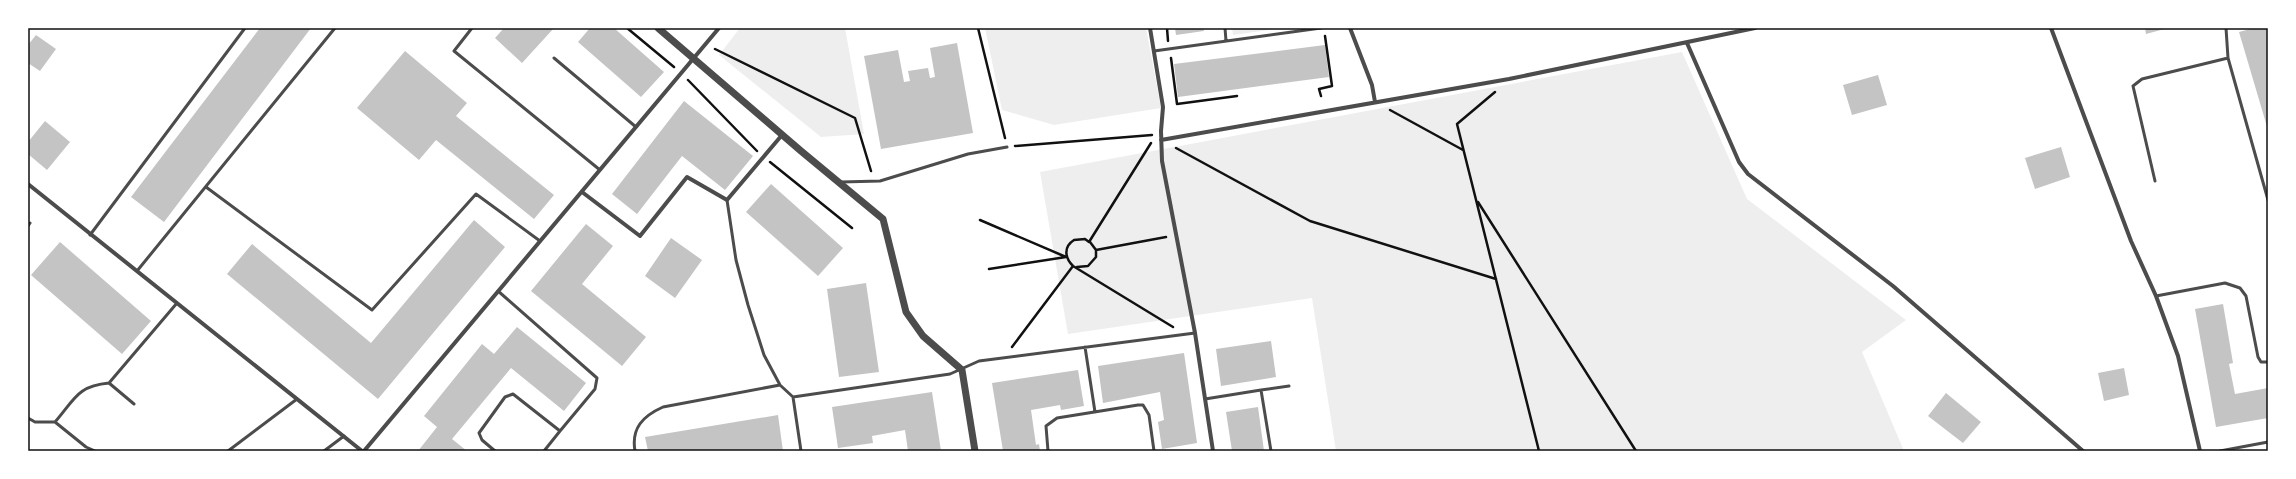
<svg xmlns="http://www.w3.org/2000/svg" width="2296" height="479" viewBox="0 0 2296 479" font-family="'Source Serif 4',serif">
<rect width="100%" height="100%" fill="#fff"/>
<path fill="#eee" d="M740,28H845L864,134L821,137L719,55Z
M985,28H1146L1161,108L1054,125L1002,110Z
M1232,28H1276V29L1233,35Z
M1682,52L1747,199L1906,320L1862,352L1904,451H1336L1312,298L1068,334L1040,172Z"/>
<path fill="#c4c4c4" d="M260,28H311L164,222L131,197Z
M504,28H554L522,63L495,38Z
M590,28H614L664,72L641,97L578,42Z
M1175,28H1203L1204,31L1176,35Z
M2145,28H2168L2146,34Z
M2254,28H2267L2268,30V130L2239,32Z
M36,35L56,49L40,71L28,63V45Z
M957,43L973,133L881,149L864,56L898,50L904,82L910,81L908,71L928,68L930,78L935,77L930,48Z
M1325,45L1329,77L1178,97L1174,64Z
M405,51L467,103L456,116L554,195L534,219L436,140L419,160L357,108Z
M1878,75L1887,105L1852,115L1843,85Z
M684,101L753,156L725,190L682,156L637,214L612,194Z
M45,121L70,142L47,170L28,154V142Z
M2061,147L2070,177L2035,189L2025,158Z
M771,184L843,248L818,276L746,212Z
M474,220L505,247L378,399L227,274L252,244L371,343Z
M586,224L613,246L582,284L646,337L622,366L531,291Z
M671,238L702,260L675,298L645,276Z
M60,242L151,321L122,354L31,275Z
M866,283L879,372L839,377L827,289Z
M2223,304L2233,363L2229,364L2235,394L2268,388V418L2216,427L2195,309Z
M517,327L586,383L564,411L511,368L452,439L467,451H418L437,427L424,416L482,344L494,354Z
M1271,341L1276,377L1221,386L1216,349Z
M1184,353L1197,443L1162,449L1158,422L1164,420L1160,392L1103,403L1098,366Z
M2124,368L2129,395L2104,401L2098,373Z
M1078,370L1084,406L1061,410L1060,405L1031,410L1036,445L1039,444L1040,451H1003L992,383Z
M932,392L941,451H908L905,430L872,436L873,443L838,448L832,407Z
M1946,393L1981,422L1963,443L1928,416Z
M1258,407L1264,451H1232L1226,412Z
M778,415L783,451H648L645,437Z"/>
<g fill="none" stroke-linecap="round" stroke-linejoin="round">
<path stroke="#111" stroke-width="2.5" d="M627,28L674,67
M978,28L1005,138
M1167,28L1168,41
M715,49L855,118L871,171
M1171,58L1177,104L1237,96
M688,80L757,151
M1495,92L1457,124L1539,451
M1321,96L1319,89L1332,86L1325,36
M1390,110L1463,150
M1151,143L1089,242L1085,239L1074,240C1063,247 1065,258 1073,266L1173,327
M1015,146L1152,135
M1176,148L1310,221L1496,279
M770,162L852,228
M1478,202L1636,451
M980,220L1066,257
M1096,250L1166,237
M1077,267L1088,266L1096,257V250L1090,242
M989,269L1066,257
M1012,347L1073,266"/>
<path stroke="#4c4c4c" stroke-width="3" d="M472,28L454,51L600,170
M1225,28L1226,41
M2226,28L2228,58L2268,200
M1154,51L1321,28
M554,58L636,127
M2155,181L2133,86L2142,79L2228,58
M841,182L880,181L968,154L1007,147
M206,187L372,310L476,194L540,241
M727,200L736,260L748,305L764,355L780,385L793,397
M28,226L30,223
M90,235L245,28
M137,271L335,28
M498,291L597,378L595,389L560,431
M2156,296L2225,283L2240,288L2246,296L2258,357L2261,362H2268
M1085,347L1095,412
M109,383L134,404
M1261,390L1289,386
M1205,399L1261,390L1271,451
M28,418L35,422H55L86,447L95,451
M55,422C75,399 77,386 109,383L177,303
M228,451L297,399
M324,451L344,436
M495,451L482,440L479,433L505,397L513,394L560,431L544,451
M635,451C631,428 643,416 663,407L780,385
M801,451L793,397L950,374L979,361L1195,333
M1048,451L1046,426L1057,418L1138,405H1143L1149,415L1154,451
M2220,451L2268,442"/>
<path stroke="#4c4c4c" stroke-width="4" d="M1150,28L1163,107L1161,131L1162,161L1195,333L1213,451
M1350,28L1372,85L1375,102
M2051,28L2131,241L2156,296L2178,356L2200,451
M1687,43L1739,162L1748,174L1893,286L2083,451
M1161,140L1509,79L1755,28
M28,184L362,451
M582,192L640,236L687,177L727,200L782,135
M364,451L719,28"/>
<path stroke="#4c4c4c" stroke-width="7" d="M658,28L801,151L883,219L906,312L923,336L962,370L975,451"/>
</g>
<rect width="2296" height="479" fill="none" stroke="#ffffff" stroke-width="58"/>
<rect x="29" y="29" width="2238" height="421" fill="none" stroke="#111" stroke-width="1.5"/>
</svg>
